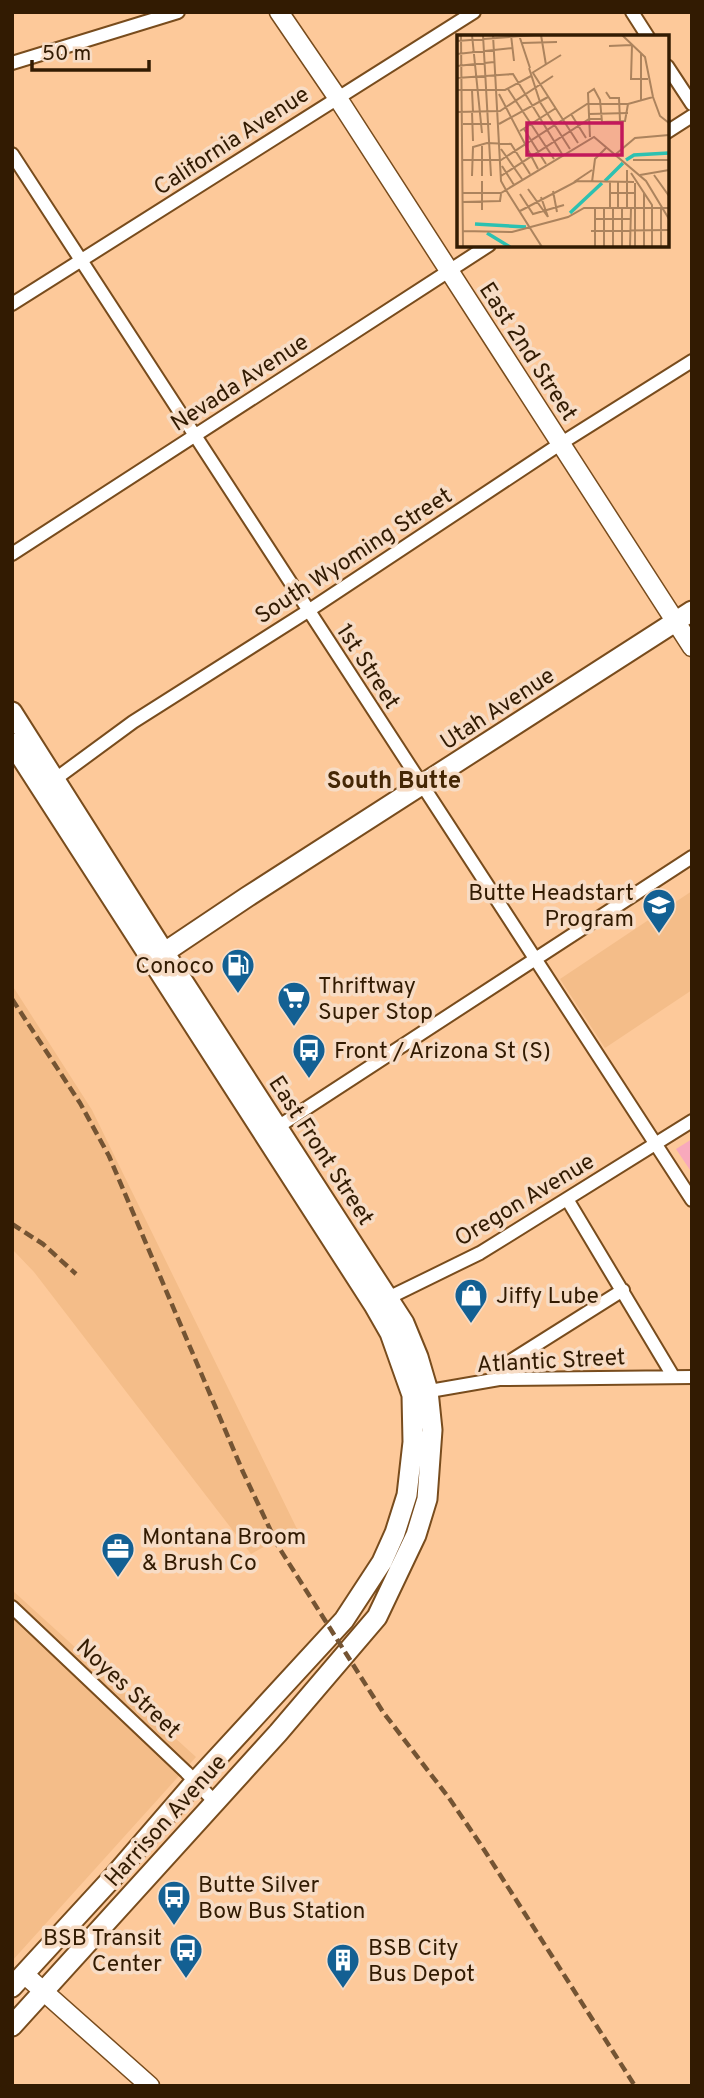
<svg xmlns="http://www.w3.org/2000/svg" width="704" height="2098" viewBox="0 0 704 2098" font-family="Overpass,sans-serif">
<rect width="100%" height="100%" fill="#fdc99a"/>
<path fill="#f4bd89" d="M692,891V990L605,1048L560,979Z
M12,985L92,1110L297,1529L251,1554L34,1272L12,1249Z
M12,1590L196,1757L12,1961Z"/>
<path fill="#f8a9bc" d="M692,1139V1173L676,1149Z"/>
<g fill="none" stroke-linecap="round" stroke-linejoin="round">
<defs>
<path id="street" d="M632,12L648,37
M12,63L178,12
M667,66L692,104
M667,132L692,116
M12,154L692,1200
M12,304L474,12
M12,554L489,245
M50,783L133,722L308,611L560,444L692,361
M273,1130L692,857
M567,1199L673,1376
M384,1300L480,1253L692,1121
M499,1379L512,1360L623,1290
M424,1392L499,1379L692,1377
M12,1607L186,1772L214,1801"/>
<path id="secondary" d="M279,12L337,97L692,647
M24,1974L150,2086"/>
<path id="primary" d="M12,712L164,952L404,1323L418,1357L428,1391L432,1430L427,1499L416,1535L377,1617L278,1733L12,2026
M12,743L374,1305L390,1333L412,1395L413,1442L407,1495L395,1533L382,1562L344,1620L195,1782L114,1876L12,1987
M153,960L247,897L692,611"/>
</defs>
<use href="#street" stroke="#784c1d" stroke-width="16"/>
<use href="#secondary" stroke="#784c1d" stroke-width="21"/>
<use href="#primary" stroke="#784c1d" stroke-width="23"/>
<use href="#street" stroke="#fff" stroke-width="12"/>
<use href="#secondary" stroke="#fff" stroke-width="18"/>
<use href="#primary" stroke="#fff" stroke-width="19"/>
<path stroke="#745433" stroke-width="4.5" stroke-dasharray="10 5" stroke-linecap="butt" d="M12,999L80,1103L109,1156L243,1472L278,1546L383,1712L449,1798L481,1845L635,2086
M12,1224L43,1244L76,1274"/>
</g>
<defs>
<symbol id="school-pin" viewBox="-11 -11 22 30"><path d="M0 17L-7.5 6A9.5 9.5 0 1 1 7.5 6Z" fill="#136093" stroke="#f7dcc5"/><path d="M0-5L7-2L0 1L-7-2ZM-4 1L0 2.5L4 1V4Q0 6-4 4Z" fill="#fff"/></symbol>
<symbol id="fuel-pin" viewBox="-11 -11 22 30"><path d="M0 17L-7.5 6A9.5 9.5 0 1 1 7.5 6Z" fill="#136093" stroke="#f7dcc5"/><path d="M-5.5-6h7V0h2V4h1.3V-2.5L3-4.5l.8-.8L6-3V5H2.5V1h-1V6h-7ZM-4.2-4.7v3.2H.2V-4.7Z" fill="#fff"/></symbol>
<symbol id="supermarket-pin" viewBox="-11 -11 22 30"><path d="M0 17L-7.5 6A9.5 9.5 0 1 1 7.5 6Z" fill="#136093" stroke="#f7dcc5"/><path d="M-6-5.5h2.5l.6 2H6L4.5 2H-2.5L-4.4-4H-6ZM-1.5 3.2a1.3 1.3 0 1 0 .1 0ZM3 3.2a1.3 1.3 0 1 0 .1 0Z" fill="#fff"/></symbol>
<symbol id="bus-pin" viewBox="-11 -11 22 30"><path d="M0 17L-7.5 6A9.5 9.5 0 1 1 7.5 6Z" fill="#136093" stroke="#f7dcc5"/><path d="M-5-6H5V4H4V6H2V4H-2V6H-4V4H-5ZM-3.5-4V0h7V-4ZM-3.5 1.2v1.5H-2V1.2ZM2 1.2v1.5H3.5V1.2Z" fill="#fff"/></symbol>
<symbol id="shop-pin" viewBox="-11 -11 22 30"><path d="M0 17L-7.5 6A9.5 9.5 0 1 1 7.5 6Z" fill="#136093" stroke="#f7dcc5"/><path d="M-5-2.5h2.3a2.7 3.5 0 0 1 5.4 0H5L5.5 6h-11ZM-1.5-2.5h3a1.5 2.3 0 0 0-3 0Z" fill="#fff"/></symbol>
<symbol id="office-pin" viewBox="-11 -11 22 30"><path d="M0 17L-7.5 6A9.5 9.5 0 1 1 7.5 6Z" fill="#136093" stroke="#f7dcc5"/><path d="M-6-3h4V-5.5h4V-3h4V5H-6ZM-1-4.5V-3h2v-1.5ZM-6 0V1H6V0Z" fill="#fff"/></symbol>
<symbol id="building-pin" viewBox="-11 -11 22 30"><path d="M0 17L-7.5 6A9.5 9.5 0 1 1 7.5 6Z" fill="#136093" stroke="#f7dcc5"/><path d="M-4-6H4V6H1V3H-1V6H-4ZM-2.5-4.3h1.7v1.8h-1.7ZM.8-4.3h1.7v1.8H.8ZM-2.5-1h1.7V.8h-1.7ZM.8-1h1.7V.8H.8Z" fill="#fff"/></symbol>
</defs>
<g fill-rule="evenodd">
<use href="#school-pin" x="640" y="886" width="38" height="52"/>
<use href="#fuel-pin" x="219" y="946" width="38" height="52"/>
<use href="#supermarket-pin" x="275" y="979" width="38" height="52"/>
<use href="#bus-pin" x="290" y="1031" width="38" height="52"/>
<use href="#shop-pin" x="452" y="1276" width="38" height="52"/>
<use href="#office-pin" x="99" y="1530" width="38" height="52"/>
<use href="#bus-pin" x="155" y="1878" width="38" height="52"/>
<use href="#bus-pin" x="167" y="1931" width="38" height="52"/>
<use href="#building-pin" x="324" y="1941" width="38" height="52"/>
</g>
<g text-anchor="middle" stroke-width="7" stroke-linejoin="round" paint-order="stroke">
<g font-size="23" fill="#321b02" stroke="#f7dcc5">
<text transform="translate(231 140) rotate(-33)" y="8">California Avenue</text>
<text transform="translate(529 351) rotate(57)" y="8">East 2nd Street</text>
<text transform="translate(239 382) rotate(-33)" y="8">Nevada Avenue</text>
<text transform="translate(353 555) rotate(-33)" y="8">South Wyoming Street</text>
<text transform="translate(369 666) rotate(57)" y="8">1st Street</text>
<text transform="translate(497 708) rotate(-33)" y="8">Utah Avenue</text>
<text transform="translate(322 1150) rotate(57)" y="8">East Front Street</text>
<text transform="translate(524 1199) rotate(-31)" y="8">Oregon Avenue</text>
<text transform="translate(551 1360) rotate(-3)" y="8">Atlantic Street</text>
<text transform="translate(129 1688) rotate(43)" y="8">Noyes Street</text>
<text transform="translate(165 1820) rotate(-48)" y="8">Harrison Avenue</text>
</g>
<g font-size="23" fill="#321b02" stroke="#f7dcc5" text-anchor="start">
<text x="634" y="900" text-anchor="end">Butte Headstart<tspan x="634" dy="26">Program</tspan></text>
<text x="214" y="973" text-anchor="end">Conoco</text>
<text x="318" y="993">Thriftway<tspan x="318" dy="26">Super Stop</tspan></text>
<text x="334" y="1058">Front / Arizona St (S)</text>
<text x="496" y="1303">Jiffy Lube</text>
<text x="142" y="1544">Montana Broom<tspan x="142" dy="26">&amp; Brush Co</tspan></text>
<text x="198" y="1892">Butte Silver<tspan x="198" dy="26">Bow Bus Station</tspan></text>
<text x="162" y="1945" text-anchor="end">BSB Transit<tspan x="162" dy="26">Center</tspan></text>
<text x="368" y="1955">BSB City<tspan x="368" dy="26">Bus Depot</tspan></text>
</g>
<g font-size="24" font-weight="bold" fill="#452705" stroke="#f7dcc5">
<text x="394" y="788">South Butte</text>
</g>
</g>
<g transform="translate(457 35)">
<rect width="212" height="212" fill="#fdc99a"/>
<path fill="none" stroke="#2dc1b1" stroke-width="3.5" d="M169,125L177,120L212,118M148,146L166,128M113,178L145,148M18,189L69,192M30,198L53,212"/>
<path fill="none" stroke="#ac835d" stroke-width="2" d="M4,0L6,212M15,0L25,98M26,0L34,141M36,0L44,146L49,155M54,0L57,26M62,0L73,33M84,0L89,30M165,0L188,22L196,62L203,81L212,88M0,6L78,0M65,8L100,7M175,10L174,44H191M152,11L175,10M184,18V65M0,19L56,13M0,31L37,27M72,33L83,67L113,114M75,38L104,20M76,38L121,108M0,43L56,39L105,119M51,54L97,124M0,55H48L74,41M15,55L16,77M149,57L153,63H162L163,86M42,59L81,134M0,77L43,76L96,41M15,77L16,106M114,79L129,103M132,79L171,78M6,89H34M42,89L91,62M67,94L89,129M63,96L99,73M133,102L131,58L137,54L143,65L145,87L168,86L171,69M25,109V141M44,114L65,144M159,119L178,103L212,100M6,125H44L130,69H171L196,62M176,125H212M45,131L57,150M174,138L195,170V212M183,140L212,135M197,140L212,161M15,141L16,112L30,108L54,109L73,139M44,141L132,84H144M117,147L135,135M135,147L138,124L150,112M153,147V173M161,147V173M71,154L91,182M49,155L85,212M96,156L100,177M6,158H44L137,102L189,146L212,184M153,158H179M63,159L76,179L107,170M84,162L91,182M6,167L43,166L44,159M138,173V212M165,174V212M170,174V135M25,175V146M63,176L120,146L177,147M138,184H174M6,196L55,197L111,182L127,173H212M134,196L212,195M147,212V173M156,212V173M173,212L174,173M178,212V148M187,212V158M204,212V173"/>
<path fill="#c2185b" fill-opacity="0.15" stroke="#c2185b" stroke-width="3.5" d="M70,88H165V120H70Z"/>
<rect width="212" height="212" fill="none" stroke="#321b02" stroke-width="3.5"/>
</g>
<rect width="704" height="2098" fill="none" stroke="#321b02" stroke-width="28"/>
<path d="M32 60v10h117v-10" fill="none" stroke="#321b02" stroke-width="3.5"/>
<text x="42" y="60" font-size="21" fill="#321b02" stroke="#f7dcc5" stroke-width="5" paint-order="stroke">50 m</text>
</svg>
